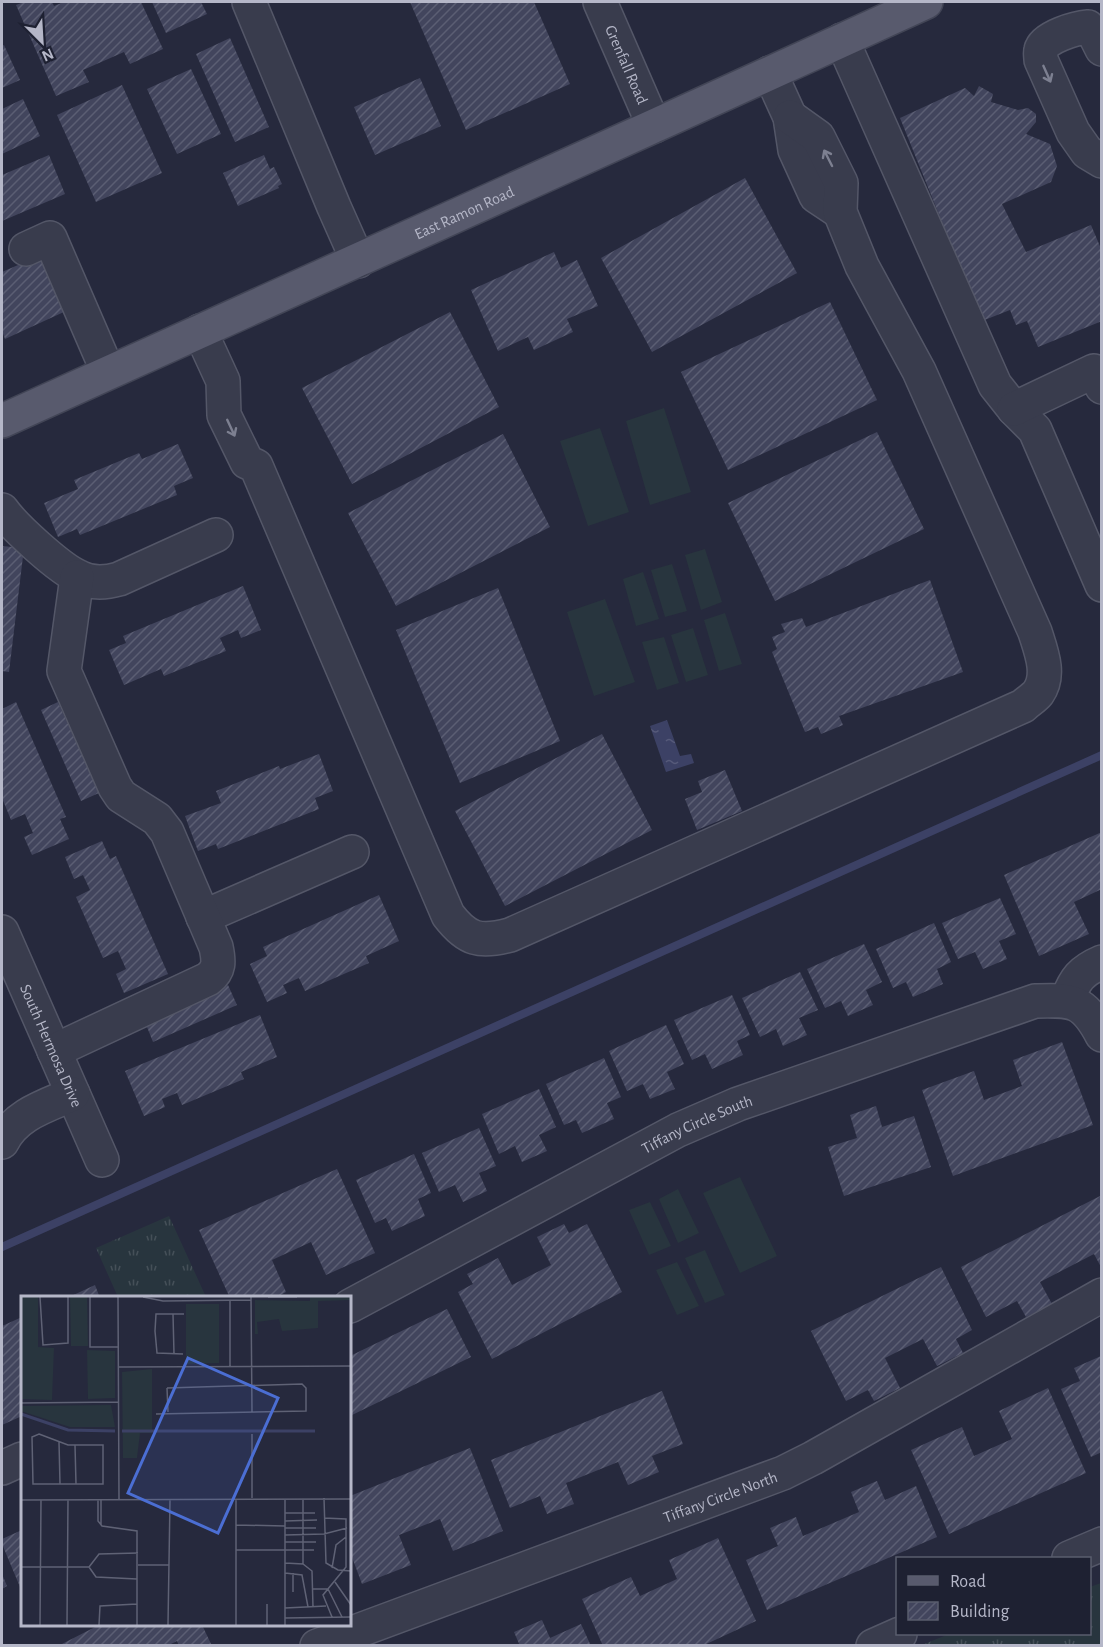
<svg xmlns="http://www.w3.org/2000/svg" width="1103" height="1647" viewBox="0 0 1103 1647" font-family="'Alegreya Sans',sans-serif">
<defs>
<pattern id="grass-tufts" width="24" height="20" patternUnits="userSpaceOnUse" patternTransform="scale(1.5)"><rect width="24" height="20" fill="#28353e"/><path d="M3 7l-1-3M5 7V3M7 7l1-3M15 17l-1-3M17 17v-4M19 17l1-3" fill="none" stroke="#455058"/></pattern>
<pattern id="water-ripples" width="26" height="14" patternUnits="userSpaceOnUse" patternTransform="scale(1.5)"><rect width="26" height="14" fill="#3c4165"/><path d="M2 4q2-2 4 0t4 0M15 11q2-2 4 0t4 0" fill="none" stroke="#565a7a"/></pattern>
<pattern id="building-hatch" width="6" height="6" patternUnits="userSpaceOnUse" patternTransform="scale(1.5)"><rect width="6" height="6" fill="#42455d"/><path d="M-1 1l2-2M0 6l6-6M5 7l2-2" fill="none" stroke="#5b5e73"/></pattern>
</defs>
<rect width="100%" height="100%" fill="#26293d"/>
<path fill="url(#grass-tufts)" d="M169,1216L206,1297H118L96,1248Z
M1101,1583V1645H922L949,1634H1090V1587Z"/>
<path fill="#28353e" d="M664,408L691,492L650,505L626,421Z
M600,428L629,512L588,526L560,441Z
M705,549L722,602L701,610L685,555Z
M672,564L687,611L665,617L651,570Z
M643,572L659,619L636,626L623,579Z
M605,599L635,682L594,696L567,612Z
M725,613L742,664L719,671L704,620Z
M693,628L708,675L686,682L671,635Z
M664,637L679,683L657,690L642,642Z
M740,1177L777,1256L740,1273L703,1193Z
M678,1189L699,1233L678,1243L659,1199Z
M650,1202L671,1246L649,1255L629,1210Z
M705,1250L725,1295L705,1303L685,1258Z
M677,1262L699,1306L677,1315L656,1270Z"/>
<path fill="url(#water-ripples)" d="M667,720L680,756L691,754L694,763L666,772L650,726Z"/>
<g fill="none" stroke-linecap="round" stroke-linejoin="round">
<path stroke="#3c4165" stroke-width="8" d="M2,1247L1102,755"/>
</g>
<path fill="url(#building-hatch)" d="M24,2H52L54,6L64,2H141L163,49L130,64L124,52L83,70L89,82L56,96L16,5Z
M152,2H201L207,14L166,33Z
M410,2H534L570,84L466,130Z
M230,38L269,127L235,142L196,54Z
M4,45L20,80L2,88V46Z
M191,69L221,134L177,154L147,89Z
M420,78L441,126L375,155L354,107Z
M122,85L162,173L96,202L57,115Z
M979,86L993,94L991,102L1018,110L1028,108L1036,114V122L1026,134L1050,144L1057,166L1051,182L1002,204L1026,252L1091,225L1102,251V321L1038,347L1027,321L1016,325L1010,310L982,321L900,118L965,88L974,96Z
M23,99L40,136L2,154V109Z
M49,155L65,194L2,221V175Z
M264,155L270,169L274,167L282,184L278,186L279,188L238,206L223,173Z
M745,178L797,273L652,352L601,258Z
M554,252L561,268L577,260L598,306L567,319L573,332L534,350L528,337L498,351L471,290Z
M41,255L66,311L5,339L2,331V272Z
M830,302L877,400L728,470L681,372Z
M450,312L499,407L352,484L302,388Z
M877,432L924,529L775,601L728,503Z
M503,434L550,527L396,606L348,513Z
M178,444L193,478L174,486L177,495L80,535L77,529L58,537L44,503L78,489L74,480L139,453L142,459Z
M2,546L24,548L9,672L2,671Z
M930,580L963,672L839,716L843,725L821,734L818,727L805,732L772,652L777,649L772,637L785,632L781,624L802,618L806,627Z
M243,586L261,630L241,638L238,630L220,638L226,651L164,676L161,669L124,685L109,650L126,643L123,636Z
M498,588L560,741L460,783L396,630Z
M16,702L66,817L60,819L69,839L32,855L24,837L33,833L25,814L11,820L2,798V709Z
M58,702L99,793L81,801L41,710Z
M602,734L652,830L505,906L455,811Z
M319,754L333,791L315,798L319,809L218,849L216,844L198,851L185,816L221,803L216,791L279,766L280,769Z
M725,770L742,811L697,830L685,799L702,792L698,781Z
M1102,832V889L1074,902L1089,934L1039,956L1004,875Z
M102,841L110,859L116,856L168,974L124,993L116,974L126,969L118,951L103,958L76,897L90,890L83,875L74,879L65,857Z
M379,895L399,941L366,956L369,963L305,991L299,978L283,985L287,993L267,1002L250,964L267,956L263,947Z
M1000,898L1016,934L999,941L1007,959L983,969L975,952L958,959L942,923Z
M934,923L951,962L937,969L943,984L913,997L906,982L893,988L876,949Z
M864,944L882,982L866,990L873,1005L848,1016L841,1001L825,1008L807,969Z
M800,972L818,1010L799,1018L807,1035L783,1046L776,1029L760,1037L742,998Z
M228,985L237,1005L153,1042L145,1022Z
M732,995L750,1035L737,1041L743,1055L712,1069L705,1054L692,1060L674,1020Z
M260,1015L277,1057L241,1072L244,1079L182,1105L177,1093L162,1099L165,1107L144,1116L125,1071Z
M666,1025L684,1064L667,1072L675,1089L650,1099L643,1084L627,1091L609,1051Z
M1062,1042L1093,1125L953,1176L922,1090L974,1071L984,1100L1022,1086L1013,1060Z
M604,1058L621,1097L607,1103L614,1119L582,1133L576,1120L564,1125L546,1084Z
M539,1089L556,1127L539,1135L547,1151L522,1162L515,1146L499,1154L482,1114Z
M876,1106L882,1127L914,1116L931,1167L844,1196L828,1147L857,1138L850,1115Z
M479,1128L496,1166L479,1173L487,1191L463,1202L455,1185L439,1192L422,1153Z
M414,1154L431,1193L418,1199L425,1216L392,1231L386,1218L375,1223L356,1180Z
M337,1169L375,1253L326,1275L311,1242L272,1260L286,1292L275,1298H230L199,1230Z
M1102,1195V1269L1094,1254L1040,1282L1052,1304L1026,1317L1017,1301L986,1317L961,1267Z
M564,1224L569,1233L587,1224L622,1292L492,1359L458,1292L473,1284L467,1274L498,1258L512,1285L551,1265L537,1237Z
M941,1267L972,1330L956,1339L963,1353L937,1366L923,1339L885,1358L900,1388L874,1401L868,1390L846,1401L811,1331Z
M95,1285L100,1298H67Z
M447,1309L471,1357L350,1416V1356Z
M22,1317V1416L2,1425V1326Z
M1101,1356L1102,1452L1091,1457L1061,1389L1080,1381L1074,1368Z
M1048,1388L1086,1473L949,1534L911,1450L962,1427L974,1456L1012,1439L999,1411Z
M662,1391L683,1444L652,1456L659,1472L628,1485L618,1462L566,1483L574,1504L547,1514L540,1496L510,1508L491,1460Z
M470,1448L503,1531L453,1551L440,1519L399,1535L411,1565L362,1584L350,1552V1496Z
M877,1481L885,1500L916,1486L937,1537L767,1610L746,1560L778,1546L770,1528L796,1517L803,1536L859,1512L851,1492Z
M22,1530V1585L20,1587L2,1544V1539Z
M718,1538L756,1621L702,1646H603L582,1599L631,1577L640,1596L677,1579L669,1560Z
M2,1574L7,1586L2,1589Z
M542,1620L550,1638L581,1624L591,1646H520L514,1632Z
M101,1624H208L203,1627L212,1646H179L177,1641L167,1646H58Z"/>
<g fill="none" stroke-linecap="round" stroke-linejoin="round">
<defs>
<g id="minor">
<path d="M249,2L334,207L358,261"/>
<path id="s1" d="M600,2L654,126"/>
<path d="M842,40L995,385L1014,409L1035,430L1102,585"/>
<path d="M1102,49L1095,35L1088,27C1076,28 1044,37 1041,50C1040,53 1041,56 1041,60L1073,132L1087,152L1102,161"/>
<path d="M770,73L790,117L795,150L816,196L840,212"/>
<path d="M26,249L50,238L108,372"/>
<path d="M200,331L223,381L224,415L247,462L256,466L448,915C467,940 480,943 510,935L1023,706C1027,702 1034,698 1038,693C1051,675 1041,651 1035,632L919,371L862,266L840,212L841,183L818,137L790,117"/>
<path d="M1014,409L1094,371L1102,387"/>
<path d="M2,510C14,527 60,569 79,577C92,584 105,583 119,579L216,535"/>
<path d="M203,917L352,852"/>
<path id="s2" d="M2,932L102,1160"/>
<path d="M1067,1000C1075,979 1081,971 1102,962"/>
<path d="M54,1051L208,979C220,970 219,961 216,947L167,832L157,819L121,796L115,787L64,671L77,577"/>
<path d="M2,1142C16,1114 46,1106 73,1094"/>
<path id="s3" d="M350,1306L678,1130L738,1104L1035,1001C1072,1000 1083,999 1102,1035"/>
<path d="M2,1468L22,1459"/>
<path d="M1069,1558L1102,1544"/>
<path id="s4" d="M317,1646L783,1473L813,1458L1102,1295"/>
<path d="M873,1646L900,1634"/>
</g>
<g id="major">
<path id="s5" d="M2,421L654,126L926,2"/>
</g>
</defs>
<use href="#minor" stroke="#545768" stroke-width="36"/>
<use href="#major" stroke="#424556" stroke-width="36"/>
<use href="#minor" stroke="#393c4d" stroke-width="33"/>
<use href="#major" stroke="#585a6d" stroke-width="33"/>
</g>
<defs><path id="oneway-shaft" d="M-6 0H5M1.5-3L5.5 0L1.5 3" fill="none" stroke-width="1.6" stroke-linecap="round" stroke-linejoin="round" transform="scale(1.5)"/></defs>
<g stroke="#7d8091">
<use href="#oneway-shaft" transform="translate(1047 74) rotate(66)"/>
<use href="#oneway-shaft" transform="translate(828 158) rotate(-117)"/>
<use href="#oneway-shaft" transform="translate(231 428) rotate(65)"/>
</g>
<g text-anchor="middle" stroke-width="5" stroke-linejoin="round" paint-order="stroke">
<g font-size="16" fill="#b5b7c8" stroke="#1e2132">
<text dy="6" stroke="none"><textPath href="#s1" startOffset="68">Grenfall Road</textPath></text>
<text dy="6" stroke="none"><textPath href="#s5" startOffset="507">East Ramon Road</textPath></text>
<text dy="6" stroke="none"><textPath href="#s2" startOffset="124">South Hermosa Drive</textPath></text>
<text dy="6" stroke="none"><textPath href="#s3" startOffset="392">Tiffany Circle South</textPath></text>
<text dy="6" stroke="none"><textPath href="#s4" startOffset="430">Tiffany Circle North</textPath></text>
</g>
</g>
<g transform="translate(21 1296)">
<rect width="330" height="330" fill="#26293d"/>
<path d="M0,1H17V51L33,52L31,104L0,103ZM49,1H66L67,50H50ZM289,1H330V4L297,5V32L261,35L258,23L236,26L237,38H234V4L289,5ZM165,8H198V67L165,68ZM66,54L94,55V102L67,103ZM131,73V137H119L116,162H102L101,76ZM90,109L94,131H49L0,115V110Z" fill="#28353e"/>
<path fill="none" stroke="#3c4165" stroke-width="3" d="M0,118L47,134L94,135M101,135H294"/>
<path fill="none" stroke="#5f6275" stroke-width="1.5" d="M19,1L22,49L47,47V1M69,1V51H97M97,1L98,203M122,1L142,5L230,4M230,1L231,116M247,1H276M209,4V71M152,18L153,58M162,58L136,57L134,35L135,18H163M97,71L330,70M146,92L147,116M0,107L98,106M135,118L285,115V92L281,88L146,92M18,138L47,149H82V188H12L11,141ZM38,146L39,188M54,149L55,188M231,202V138M303,202L305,267L317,274L330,275M264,203V329M0,204L330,203M77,204V225L81,230L116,235V329M264,217H294M303,222L325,223V271L302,299L311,321M264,225L296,224M80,229V203M215,229L264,230M264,232H295M264,239L303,238L326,232M264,246H295M215,254H293M264,267L282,268L291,275L292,311M282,268V203M117,269H148M0,271H68M68,271L78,258L117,257M68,271L75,281L116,283M311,272L315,249L325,241M264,277L281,279L287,311M272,277V296M314,286L330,309M292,293H307L321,321M246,308V329M264,312L305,310M264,322L330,321M19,329L20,204M46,329L47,204M78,329L79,310L116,308M147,329L149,204M215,329V203"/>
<path fill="#4b6ed3" fill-opacity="0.15" stroke="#4b6ed3" stroke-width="3" d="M167,62L257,102L197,237L107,197Z"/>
<rect width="330" height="330" fill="none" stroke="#b5b7c8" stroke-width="3"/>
</g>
<rect width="1103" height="1647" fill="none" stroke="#b5b7c8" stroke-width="6"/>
<rect x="896" y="1557" width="195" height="78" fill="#1e2132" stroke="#5a5d6e" stroke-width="1.5"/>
<rect x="908" y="1576" width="30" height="9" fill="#585a6d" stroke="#5a5d6e" stroke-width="1.5"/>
<text x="950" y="1587" font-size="18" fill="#b5b7c8">Road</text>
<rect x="908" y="1602" width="30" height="18" fill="url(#building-hatch)" stroke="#5a5d6e" stroke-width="1.5"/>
<text x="950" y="1617" font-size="18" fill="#b5b7c8">Building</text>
<g transform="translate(42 42) rotate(156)" stroke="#1e2132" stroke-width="4.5" paint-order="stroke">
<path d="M0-4.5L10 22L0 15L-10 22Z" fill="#b5b7c8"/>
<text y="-9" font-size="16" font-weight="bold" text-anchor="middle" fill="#b5b7c8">N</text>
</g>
</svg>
